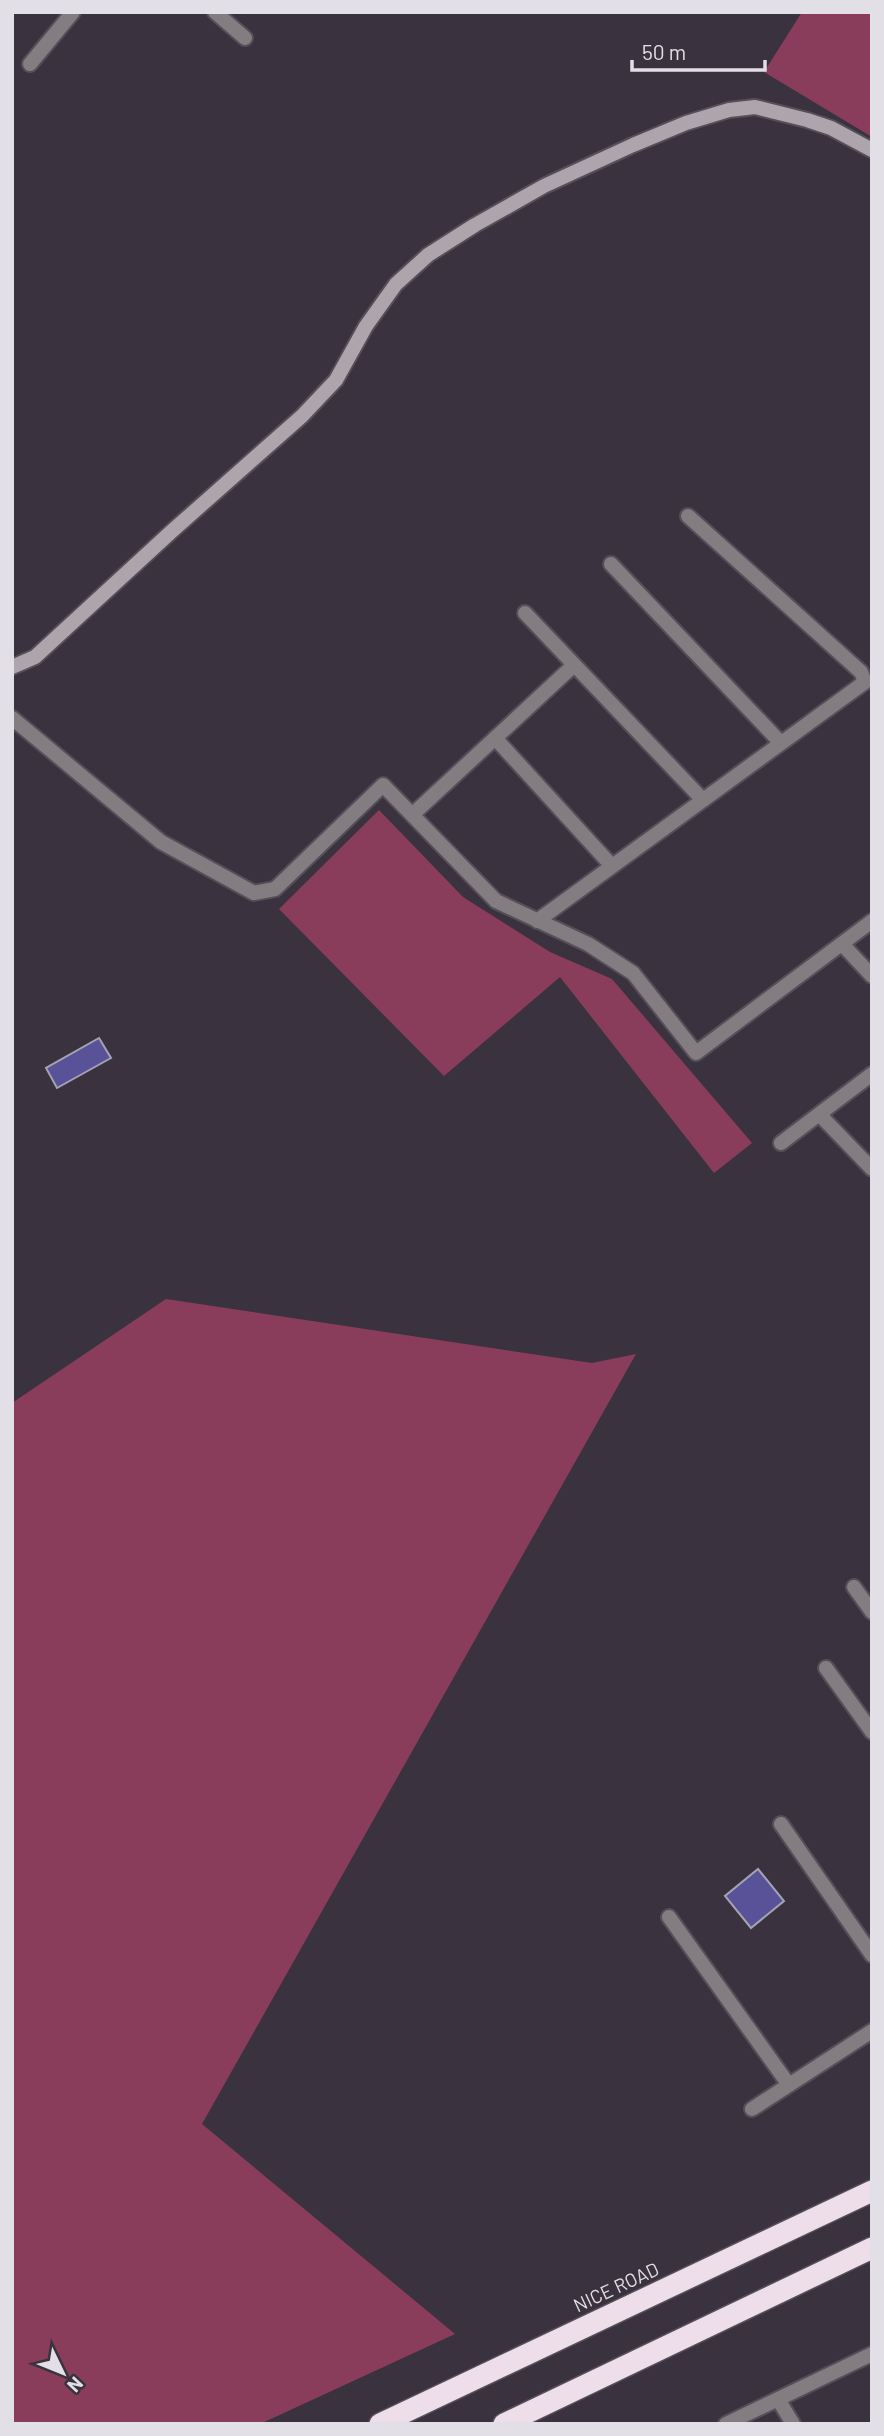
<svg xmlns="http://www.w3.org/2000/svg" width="884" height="2436" viewBox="0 0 884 2436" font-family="Barlow,sans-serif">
<rect width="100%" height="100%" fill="#3a333f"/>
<path fill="#8a3d5b" d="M802,12H872V137L764,72Z
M379,810L463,897L550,952L612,979L752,1143L714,1173L560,977L444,1076L279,909Z
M166,1299L592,1363L636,1354L202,2124L455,2334L260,2424H12V1403Z"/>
<path fill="#5a5299" stroke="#a4a3b3" stroke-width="2" d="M99,1038L111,1058L57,1088L46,1068Z
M758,1869L784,1901L751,1928L725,1896Z"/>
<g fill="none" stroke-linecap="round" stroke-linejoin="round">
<defs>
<path id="street" d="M215,12L245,38
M30,64L73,12
M611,564L781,743
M525,613L703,800
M12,718L161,842L254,893L275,889L383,785L496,901L588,944L633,973L696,1053L872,921
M495,738L612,866
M412,815L574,665
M537,921L865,682L861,672L688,516
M842,944L872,976
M819,1114L872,1169
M781,1143L872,1074
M854,1587L872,1612
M826,1668L872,1732
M781,1824L872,1955
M669,1917L789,2085
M752,2109L872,2031
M778,2399L793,2424
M726,2424L872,2354"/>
<path id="secondary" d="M12,667L35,657L172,531L302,416L336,380L366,326L396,284L428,255L475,225L544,186L633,145L686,123L729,110L755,107L807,120L831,128L872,150"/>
<path id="highway" d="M380,2424L872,2191
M504,2424L872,2248"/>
</defs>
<use href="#street" stroke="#554f5a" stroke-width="18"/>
<use href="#secondary" stroke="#554f5a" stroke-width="18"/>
<use href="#highway" stroke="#554f5a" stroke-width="24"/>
<use href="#street" stroke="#837d81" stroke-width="14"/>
<use href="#secondary" stroke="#aea4ac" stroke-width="14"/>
<use href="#highway" stroke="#eedeea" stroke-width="21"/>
</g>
<g text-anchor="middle" stroke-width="5" stroke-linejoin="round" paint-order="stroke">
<g font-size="19" fill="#e3dfe7" stroke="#3a333f">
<text transform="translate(616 2287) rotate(-25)" y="7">NICE ROAD</text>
</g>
</g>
<rect width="884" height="2436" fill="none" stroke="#e3dfe7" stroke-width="28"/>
<g transform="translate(63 2373) rotate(133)" stroke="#3a333f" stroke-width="5" paint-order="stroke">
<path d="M0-5L12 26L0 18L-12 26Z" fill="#e3dfe7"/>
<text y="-10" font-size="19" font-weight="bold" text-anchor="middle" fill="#e3dfe7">N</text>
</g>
<path d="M632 60v10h133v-10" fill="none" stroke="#e3dfe7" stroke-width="3.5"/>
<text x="642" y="60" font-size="21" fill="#e3dfe7" stroke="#3a333f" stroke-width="5" paint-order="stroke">50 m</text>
</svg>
